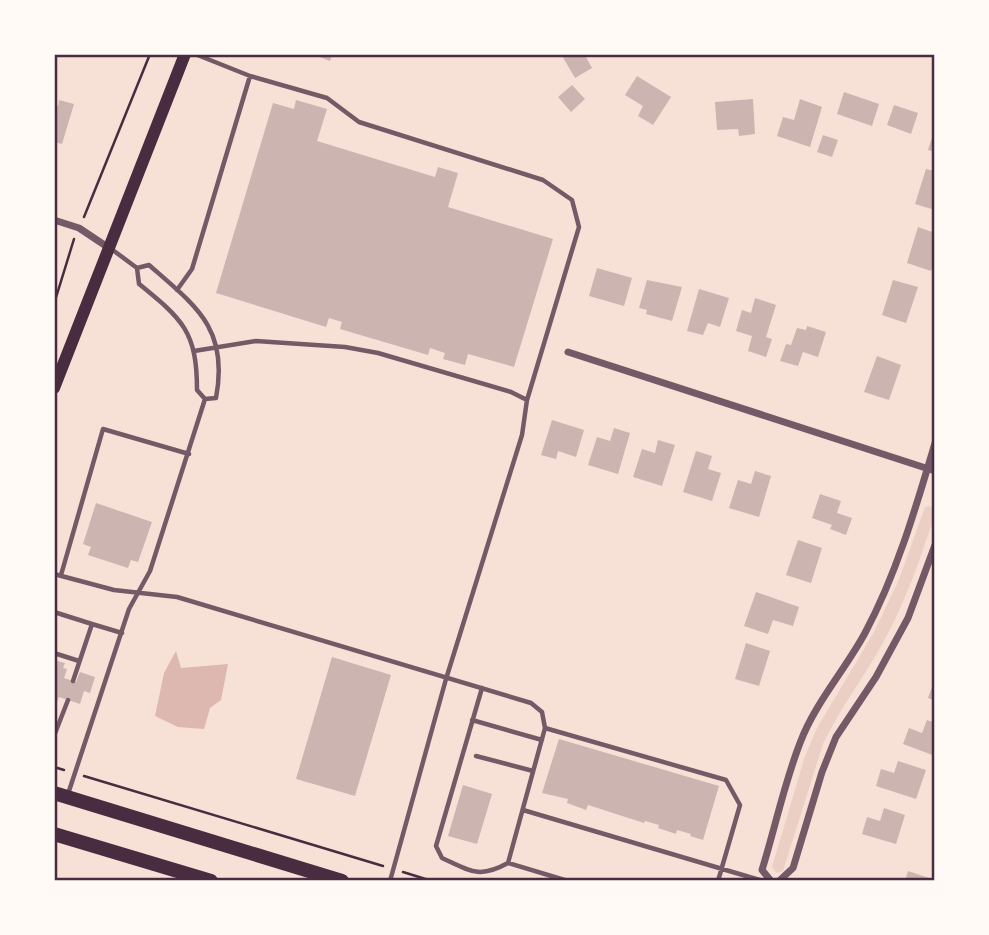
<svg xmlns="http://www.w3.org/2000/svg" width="989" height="935" viewBox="0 0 989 935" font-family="Rubik,sans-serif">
<rect width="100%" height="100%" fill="#f7e1d7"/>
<path fill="#ebcfc5" d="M929,506L934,508L935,514C921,557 906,601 884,641C865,676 840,708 823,744L783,871L776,873L772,867L805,756L817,728L874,632L898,582L925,507Z"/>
<path fill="#dcb8b0" d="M176,651L181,668L228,664L221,700L210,708L204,729L178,727L155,716L164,673Z"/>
<path fill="#ccb4b1" d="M312,54H341L340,57L332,55L330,61Z
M561,54H591L586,57L592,68L575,78Z
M637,76L671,97L653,125L638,116L643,106L625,95Z
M572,85L585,99L571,112L558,97Z
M844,92L879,104L872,126L837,114Z
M753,99L755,134L739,136L738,129L717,130L715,102Z
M800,99L822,107L810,147L777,136L783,117L794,120Z
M59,100L74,104L62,144L54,142V105L58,106Z
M296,100L327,109L317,141L435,177L438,167L458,173L448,207L553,239L514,367L468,354L465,365L443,359L445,353L430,348L428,355L340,329L342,322L329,318L326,327L216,293L273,103L294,109Z
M894,105L918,113L911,134L887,125Z
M934,131H935V152L928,150Z
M823,135L838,140L832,157L817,152Z
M926,169L935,171V210L915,204Z
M918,227L935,233V259L931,271L907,263Z
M597,268L632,278L624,306L589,296Z
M647,280L682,287L672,321L646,314L647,310L639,308Z
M893,280L918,287L906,323L882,315Z
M699,289L729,298L720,327L708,323L703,335L687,331Z
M755,298L776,305L766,337L772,339L766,357L748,351L752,336L736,331L742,310L751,313Z
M807,326L826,332L818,357L803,352L798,366L780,361L786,344L791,345L797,328L806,330Z
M877,356L901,365L889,400L864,392Z
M552,420L584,430L576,457L558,451L556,459L541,455Z
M614,428L630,433L618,474L588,465L597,437L610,441Z
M658,440L675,445L662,486L633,477L642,449L655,453Z
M696,451L712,456L708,469L721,473L712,501L683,492Z
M755,471L771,476L759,517L729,508L738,480L751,484Z
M820,494L841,501L837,513L852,518L846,535L830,529L832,525L812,518Z
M96,503L152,522L138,562L131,560L128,568L88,555L91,547L83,544Z
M798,540L822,548L811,583L786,575Z
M756,592L799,607L793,626L773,620L768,634L744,626Z
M746,643L770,651L759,686L735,679Z
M332,657L391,675L355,796L296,779Z
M54,660L65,663L63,668L67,669L64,678L76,682L80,672L95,677L90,693L84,691L80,704L59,697L54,710Z
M934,681H935V701L928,698Z
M927,720L935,723V756L903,744L909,728L922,733Z
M559,739L719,786L703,840L690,836L691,834L677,830L676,834L658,828L659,825L645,821L644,823L588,805L586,810L567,803L568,799L542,793Z
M898,761L926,770L916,799L876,786L881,769L894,773Z
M463,785L492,794L477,844L448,836Z
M884,808L905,815L896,844L862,834L867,817L880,821Z
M908,871L935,880V881H905Z"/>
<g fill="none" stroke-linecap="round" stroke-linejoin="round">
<path stroke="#4a2c40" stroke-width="2.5" d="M84,217L150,54
M54,304L74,239
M54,767L64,770
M84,776L383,866
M403,872L432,881"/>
<path stroke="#755966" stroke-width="4.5" d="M195,54L250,76L327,98L359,122L543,180L572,200L579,227L527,400
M110,248L137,268L139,284C182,319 197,331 197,390L205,399L216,398C229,329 197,307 149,265L137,268
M177,290L192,269L250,76
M194,351L256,341L345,347L378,353L511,392L527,400L522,435L446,679L390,881
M54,574L114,590L177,597L531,703L542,712L545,728L508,863L568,881
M61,575L103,429L189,454
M54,612L92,624L73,681
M92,624L122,633
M54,653L79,661
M482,688L436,846L442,858C470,871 479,879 508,863
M472,720L542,740
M545,728L726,780L740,805L718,881
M54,736L68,700
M476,756L533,771
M68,794L129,609L150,571L205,399
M523,810L763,881"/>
<path stroke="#755966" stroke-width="7" d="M54,220L79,228L109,248
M568,352L935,471
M771,881L762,870C775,828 784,784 800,743C815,703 845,670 865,633C897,573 916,507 935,443
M779,881L793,868L822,772L836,737L876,677L908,618L935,545"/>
<path stroke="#4a2c40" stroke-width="12" d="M54,388L185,54"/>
<path stroke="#4a2c40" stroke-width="14" d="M54,793L342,881
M54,834L211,881"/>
</g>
<rect width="989" height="935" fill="none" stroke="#fffaf5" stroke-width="112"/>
<rect x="56" y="56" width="877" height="823" fill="none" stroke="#4a2c40" stroke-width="2.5"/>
</svg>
